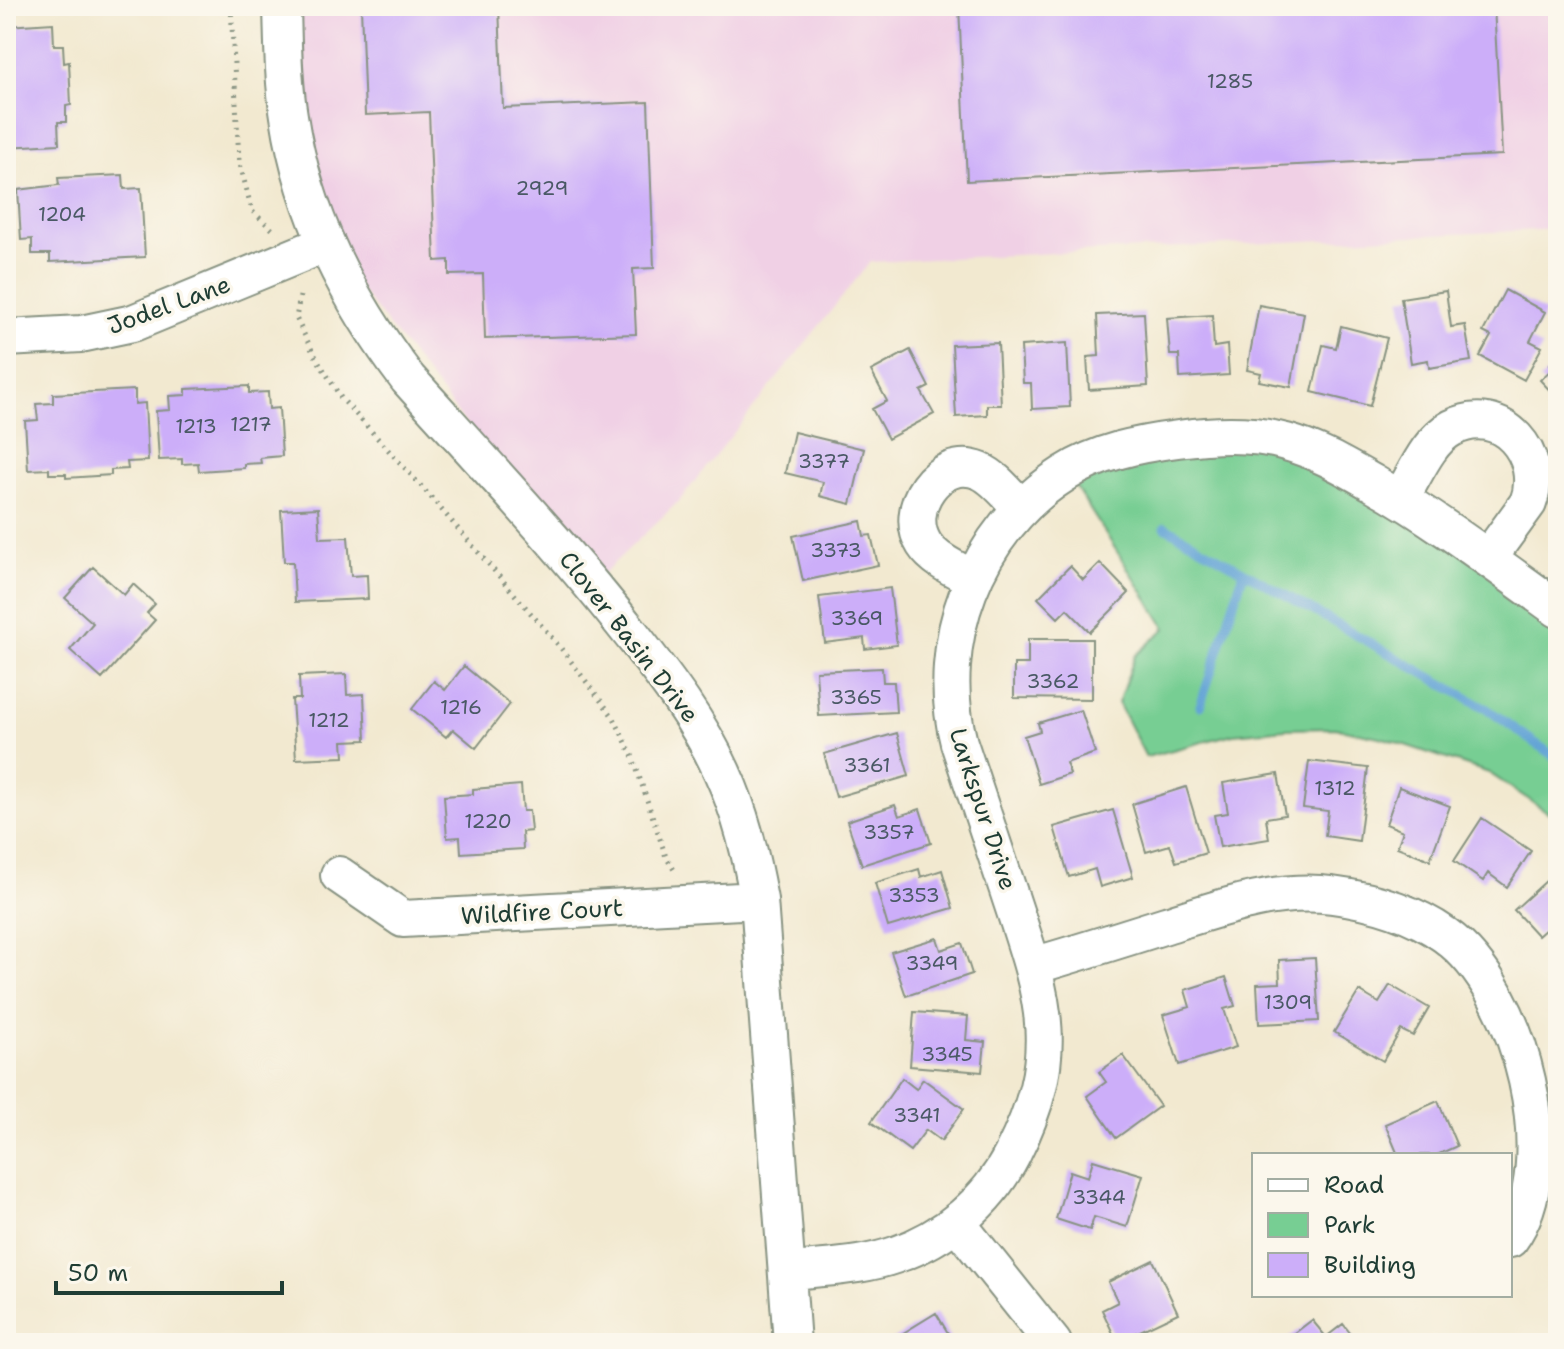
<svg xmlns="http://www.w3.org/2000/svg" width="1564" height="1349" viewBox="0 0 1564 1349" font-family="'Shantell Sans',sans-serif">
<rect width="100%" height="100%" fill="#fbf7ec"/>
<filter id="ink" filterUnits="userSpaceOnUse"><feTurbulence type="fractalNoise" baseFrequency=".0125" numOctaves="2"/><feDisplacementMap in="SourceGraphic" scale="16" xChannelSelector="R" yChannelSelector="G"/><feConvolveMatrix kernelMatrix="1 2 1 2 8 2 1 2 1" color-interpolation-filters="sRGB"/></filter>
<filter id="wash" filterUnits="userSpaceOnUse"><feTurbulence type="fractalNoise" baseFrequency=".006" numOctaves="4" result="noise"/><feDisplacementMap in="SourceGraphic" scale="32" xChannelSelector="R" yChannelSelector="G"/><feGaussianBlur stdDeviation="1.8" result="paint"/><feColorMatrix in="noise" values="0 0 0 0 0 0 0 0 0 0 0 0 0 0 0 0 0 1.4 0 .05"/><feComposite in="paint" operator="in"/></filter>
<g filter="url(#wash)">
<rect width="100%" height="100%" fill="#f2e9d0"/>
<path fill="#f0d0e5" d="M283,6H1558V229L870,262L680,500L592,584L326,246Z"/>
<path fill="#77ce93" stroke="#4b8664" stroke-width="2" d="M1264,438L1558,609V819L1489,773L1384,738L1335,728L1286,729L1233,734L1146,757L1118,703L1135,656L1166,628L1066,472Z"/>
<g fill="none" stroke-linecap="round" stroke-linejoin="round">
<path stroke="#63a4d6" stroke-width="9" d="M1165,527L1487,709L1558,759
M1200,706L1244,572"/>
</g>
<g id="blocks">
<path fill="#ccaef9" d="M361,6H499L503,108L648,102L654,268L633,269L636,334L485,339L483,274L449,275V260L435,261L429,112L365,115Z
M959,6H1494L1502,155L967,181Z
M53,23L54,45H63L64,63L69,62L71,105L66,106V122H58L59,144L6,147V26Z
M123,175L124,189L141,188L145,257L50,262V254H32V239L21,240L18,190L59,185L58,178Z
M1505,290L1545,312L1530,341L1542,347L1524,380L1480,356L1491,336L1483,332Z
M1446,291L1451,327L1465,325L1471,361L1429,368L1428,360L1411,363L1401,298Z
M1259,305L1304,313L1291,387L1259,381L1261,373L1247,370Z
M1144,313L1148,386L1089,390L1087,357L1099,356L1097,315Z
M1212,315L1214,347L1227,345L1229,375L1180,378L1179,355H1170L1167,318Z
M1341,326L1387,338L1370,406L1312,392L1323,345L1336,348Z
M998,343L1001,405H987V415L956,417L952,345Z
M1067,343L1070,407L1032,409L1031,383H1023L1021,346Z
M910,350L929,387L921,391L934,414L888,439L872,409L887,401L871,371Z
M1558,356V399L1540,380L1553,368L1550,364Z
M249,386V393L268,392L269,409L279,408L282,456L260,458L261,463L244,464V468L199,471L198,463L182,464V459L159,460L156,411L170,410L169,396L186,395V389Z
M135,390V404L145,403L148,461L127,462L128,469L111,470V475L66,478V474H49V469L28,470L25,421L38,420L36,404L53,403V394Z
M794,432L864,449L851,504L820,496L823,482L785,473Z
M318,508L320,538L348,537L351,576L367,575L368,599L295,602L293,562H284L281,510Z
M861,521L864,536L871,535L878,565L803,581L793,536Z
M1100,563L1129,593L1090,632L1067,609L1058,618L1038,598L1070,566L1083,580Z
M93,567L124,595L133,584L155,604L147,613L155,620L102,679L70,650L93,623L65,598Z
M890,588L897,645L865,649L864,638L825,643L819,597Z
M1028,639H1092V699L1014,698V664H1028Z
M464,666L510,704L476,748L453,729L446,737L412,709L434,681L445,690Z
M882,668L883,682H894L896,712L819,716L816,671Z
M346,674L347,695L364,694L366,740L343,741L344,757L296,759L292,699H300L299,676Z
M1081,710L1095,753L1066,763L1070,774L1039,784L1024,736L1040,731L1038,723Z
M897,733L909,776L836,797L824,754Z
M1309,761L1368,768L1359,841L1325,836L1328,811L1303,808Z
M1278,774L1285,815L1266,818L1269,839L1220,847L1214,815L1228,813L1223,783Z
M521,785L523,811H529L531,831L522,832L523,849L461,853L460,837L447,838L444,796L473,794V789Z
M1186,787L1206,853L1176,862L1170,845L1146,852L1132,804Z
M1399,787L1450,806L1430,860L1397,847L1403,831L1386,824Z
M895,805L899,816L920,809L931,843L862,865L847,821Z
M1113,810L1133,877L1100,887L1095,869L1069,877L1054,827Z
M1482,818L1531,851L1507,887L1488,873L1483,881L1454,861Z
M919,869L921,877L942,870L953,908L888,927L875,883Z
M1558,870V942L1546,929L1538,936L1514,910Z
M937,938L941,950L962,943L972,974L906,996L891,952Z
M1315,958L1319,1021L1259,1024L1257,984L1280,983L1279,960Z
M1226,977L1235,1006L1224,1009L1236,1047L1179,1065L1163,1015L1190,1007L1185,990Z
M1390,985L1429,1008L1413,1036L1401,1030L1383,1061L1334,1032L1359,991L1379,1003Z
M914,1012L968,1016L966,1040L985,1042L982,1072L910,1066Z
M1123,1055L1160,1106L1116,1138L1087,1096L1106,1082L1099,1072Z
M902,1078L916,1089L923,1079L964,1109L941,1141L926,1130L910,1151L871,1122Z
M1438,1101L1457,1146L1437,1155H1398L1385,1124Z
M1093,1160L1143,1175L1127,1227L1094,1217L1090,1230L1056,1219L1070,1171L1088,1177Z
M1153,1260L1178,1313L1117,1342L1102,1310L1118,1302L1108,1282Z
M936,1313L954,1343H887Z
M1312,1320L1326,1337L1343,1324L1358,1343H1282Z"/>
</g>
</g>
<g filter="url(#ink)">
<use href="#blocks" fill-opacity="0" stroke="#889382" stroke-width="2"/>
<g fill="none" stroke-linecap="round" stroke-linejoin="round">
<defs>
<path id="minor" d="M282,6C283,42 283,80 289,116C304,215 348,300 408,379C484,463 562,546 632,635C666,679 699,721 722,772C741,813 751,856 759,900L792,1343
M6,338L81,334L133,323L325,244
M1400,499C1414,477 1428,440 1452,428C1502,402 1546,456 1528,503L1488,558
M974,579C957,570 934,560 924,544C902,509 938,454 980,471C996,478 1009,496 1021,508
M339,875L403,919L759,900
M1033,966C1078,953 1122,939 1166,925C1220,908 1274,888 1332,895C1371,900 1413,912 1445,935C1523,991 1564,1166 1510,1239
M957,1223L1053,1343
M787,1272C823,1267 861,1267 895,1255C945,1238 988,1202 1012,1155C1065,1051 1043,996 1009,893C992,843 976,793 959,743C933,643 975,530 1064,474C1098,452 1139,444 1178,439C1213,434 1252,432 1286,442C1318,451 1345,467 1373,483C1438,520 1498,566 1558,609"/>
</defs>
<use href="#minor" stroke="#889382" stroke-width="40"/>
<path stroke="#889382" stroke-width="5" stroke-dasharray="2 6" stroke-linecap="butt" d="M231,6L239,160L252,211L273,230
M300,296L296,318L313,352L341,398L422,487L560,647L614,718L632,755L666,857L676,873"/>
<use href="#minor" stroke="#fff" stroke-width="36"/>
</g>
</g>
<g text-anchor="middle" stroke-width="7" stroke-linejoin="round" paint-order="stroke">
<g font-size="20" fill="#4a5965">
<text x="1230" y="88">1285</text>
<text x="542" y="195">2929</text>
<text x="62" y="221">1204</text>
<text x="251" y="431">1217</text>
<text x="196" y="433">1213</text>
<text x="824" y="468">3377</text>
<text x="836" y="557">3373</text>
<text x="857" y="625">3369</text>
<text x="1053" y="688">3362</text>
<text x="856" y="704">3365</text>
<text x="461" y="714">1216</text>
<text x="329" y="727">1212</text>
<text x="867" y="772">3361</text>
<text x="1335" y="795">1312</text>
<text x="488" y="828">1220</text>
<text x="889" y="839">3357</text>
<text x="914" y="902">3353</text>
<text x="932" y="970">3349</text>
<text x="1288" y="1009">1309</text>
<text x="947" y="1061">3345</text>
<text x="917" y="1122">3341</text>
<text x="1099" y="1204">3344</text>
</g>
<g font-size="24" fill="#1f3d34" stroke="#fbf7ec">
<text transform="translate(169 305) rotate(-20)" y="8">Jodel Lane</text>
<text transform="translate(629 637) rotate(52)" y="8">Clover Basin Drive</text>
<text transform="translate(983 809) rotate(72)" y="8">Larkspur Drive</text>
<text transform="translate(542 912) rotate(-3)" y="8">Wildfire Court</text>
</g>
</g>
<rect width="1564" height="1349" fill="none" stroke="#fbf7ec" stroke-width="32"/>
<rect x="1252" y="1153" width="260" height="144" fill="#fbf7ec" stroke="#a3ada2" stroke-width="2"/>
<rect x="1268" y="1179" width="40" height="12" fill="#ffffff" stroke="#a3ada2" stroke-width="2"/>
<text x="1324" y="1193" font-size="24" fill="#1f3d34">Road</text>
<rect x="1268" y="1213" width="40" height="24" fill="#77ce93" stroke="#a3ada2" stroke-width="2"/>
<text x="1324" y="1233" font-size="24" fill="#1f3d34">Park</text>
<rect x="1268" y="1253" width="40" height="24" fill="#ccaef9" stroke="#a3ada2" stroke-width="2"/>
<text x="1324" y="1273" font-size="24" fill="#1f3d34">Building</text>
<path d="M56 1281v12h226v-12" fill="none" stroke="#1f3d34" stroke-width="4"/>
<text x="68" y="1281" font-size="24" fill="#1f3d34" stroke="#fbf7ec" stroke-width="6" paint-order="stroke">50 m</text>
</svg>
